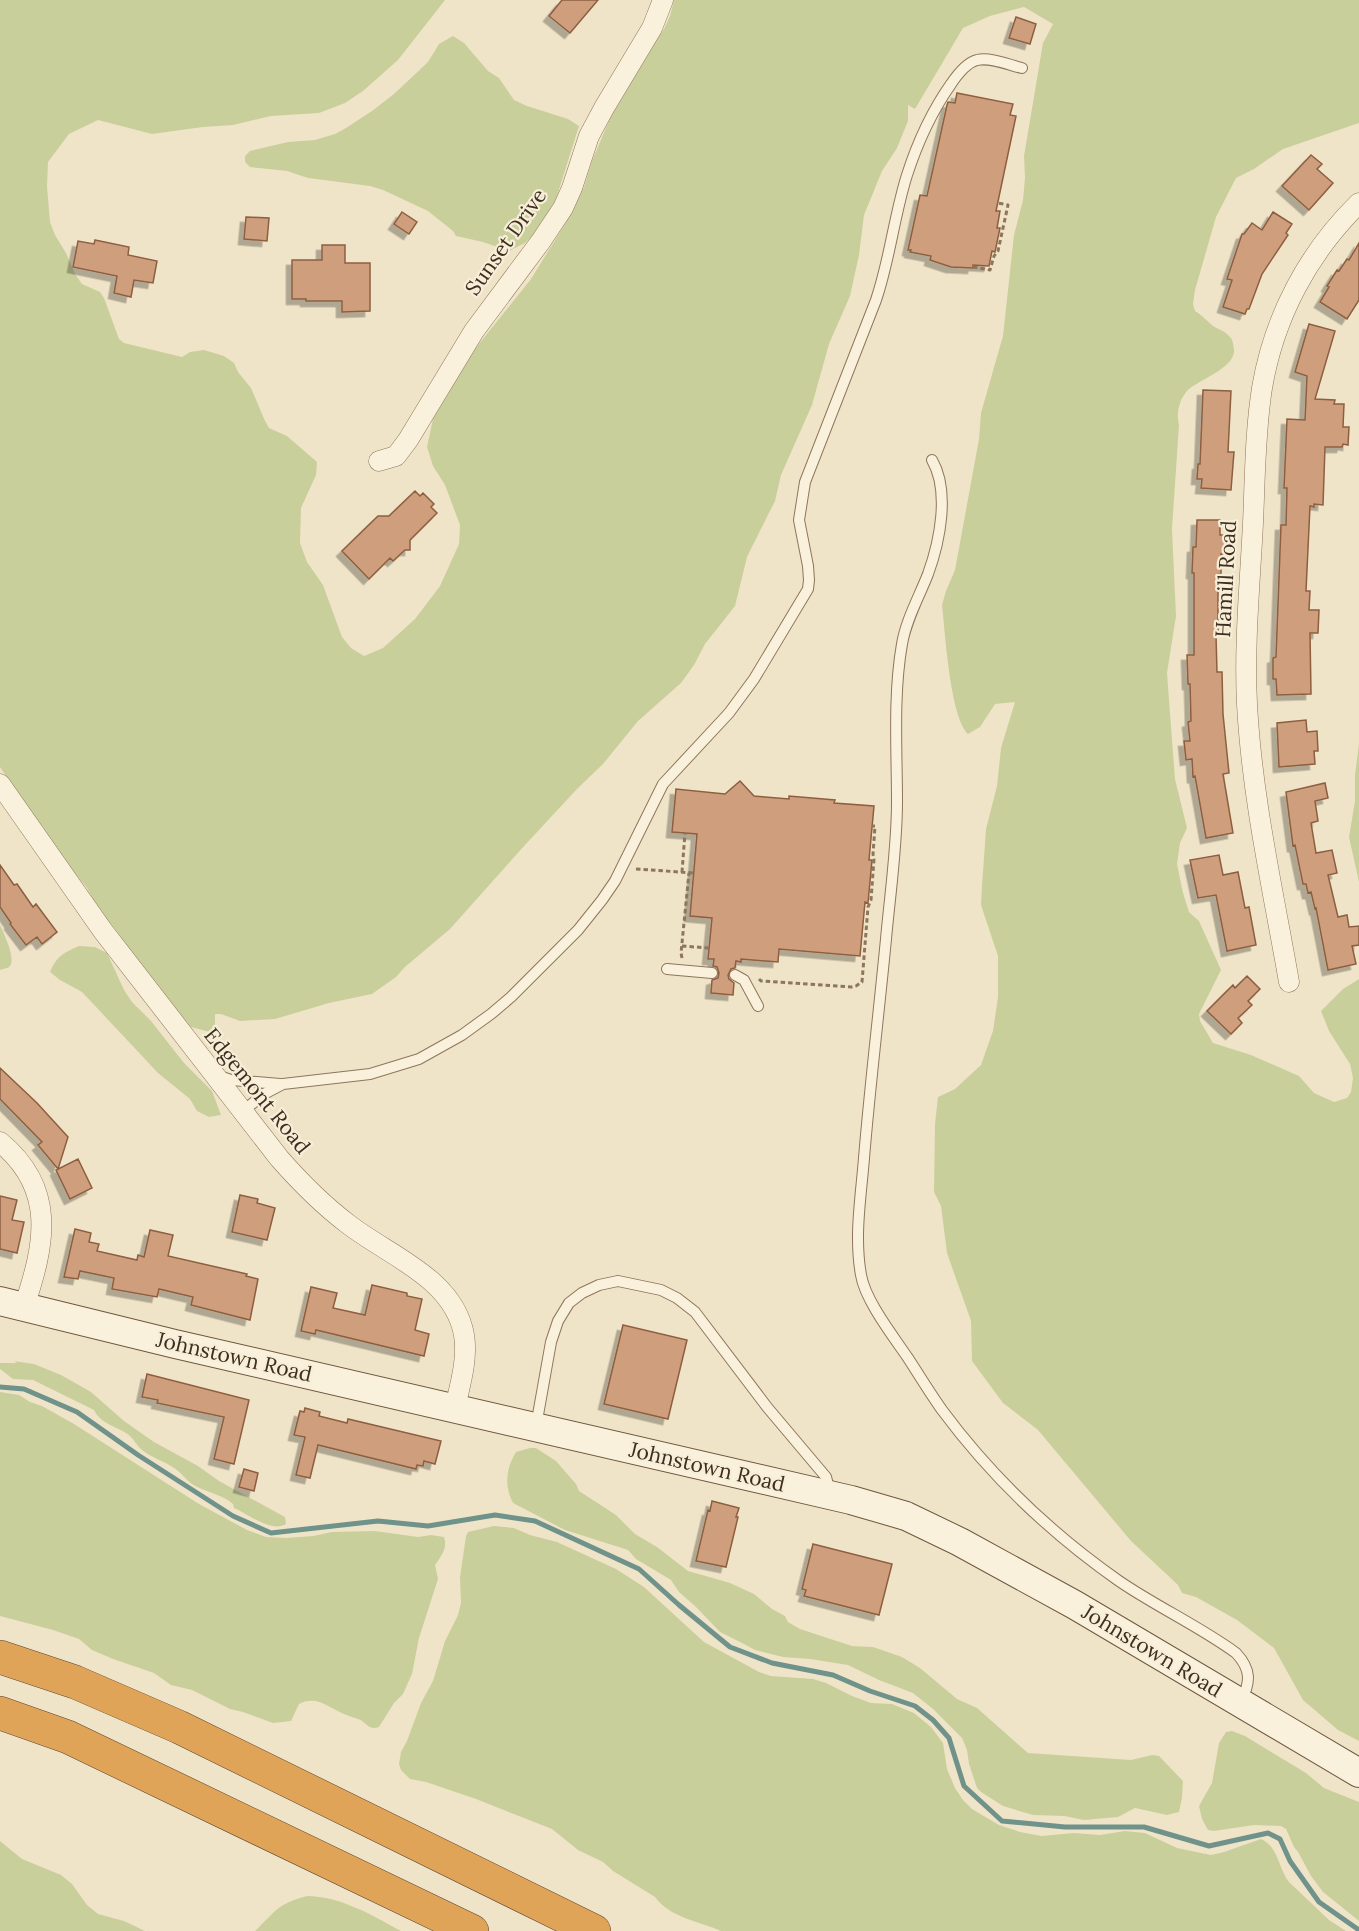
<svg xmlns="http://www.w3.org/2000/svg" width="1359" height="1931" viewBox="0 0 1359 1931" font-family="Lora,serif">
<defs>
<filter id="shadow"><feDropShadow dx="-5.5" dy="5.5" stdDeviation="0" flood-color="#0004"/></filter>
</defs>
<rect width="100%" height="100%" fill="#f0e4c8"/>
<path fill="#c9cf9b" d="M0,0H445L398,60L363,91L345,103L319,113L271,116L233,125L203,127L152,134L98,120L69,134L48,162L47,186L50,222L55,235L66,253L75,274L82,284L100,292L104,298L119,339L124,343L182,357L190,352L204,350L224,356L234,363L238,372L251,388L265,421L269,428L287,436L317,462L316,475L301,508L300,543L307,562L323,585L342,637L351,648L364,656L383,648L415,619L440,586L459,544L460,525L445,485L433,466L427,447L434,414L466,360L531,279L565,224L584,187L592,161L622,90L664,29L670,16L674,0H1359V123L1283,149L1254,169L1236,178L1216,217L1195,290L1193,304L1195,311C1202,315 1207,321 1213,326C1218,329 1225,331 1229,336C1233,339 1233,344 1234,349C1236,368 1200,379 1188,390C1179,399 1176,414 1179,425L1172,529L1176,616L1167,673L1175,779L1187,828L1180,843L1177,864L1183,893L1189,912L1199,921L1221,970L1199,1014L1200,1021L1213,1043L1251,1055L1299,1076L1314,1093L1334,1102L1347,1098L1351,1092L1353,1078L1350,1064L1329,1031L1321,1011L1343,989L1359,979V1741L1338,1730L1303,1700L1274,1648L1237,1620L1196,1597L1182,1593L1178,1585L1131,1541L1038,1430L1003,1403L972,1361L971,1321L947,1253L941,1206L934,1192L935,1124L938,1097L955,1089L981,1065L993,1031L998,997V956L981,905L982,886L986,829L997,786L1001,748L1015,702L995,704L980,727L968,734C950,717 945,631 942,605L946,591L955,570L979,439L981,413L1003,336L1014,235L1023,200L1025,178L1024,156L1043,43L1053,24L1024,7L990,16L963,28L915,109L908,105V121L897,148L882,171L864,215L859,255L850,296L829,344L812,405L781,475L775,501L747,557L735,606L705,644L694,665L681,683L638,721L603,764L577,789L525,845L450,929L405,967L396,977L372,994L329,1003L275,1019L240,1021L221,1014H215V1027L210,1032L191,1027L144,970L113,926L99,911L87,888L56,850L43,827L29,811L0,767Z
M453,36L464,43L488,71L499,78L514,100L527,106L568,119L579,126L556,199L540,228L525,243L509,251L483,242L456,236L453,231L428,211L383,190L370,186L308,178L287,171L250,167L245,162V156L250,151L288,142L315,140L335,134L346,128L372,111L394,94L428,62L439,44Z
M1359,744V882L1349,837L1355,801V775Z
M0,925C4,934 17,960 9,967C8,968 2,969 0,970Z
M79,946L95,947L107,953L124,990L132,1002L151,1021L184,1063L212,1091L221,1115L209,1117L197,1111L190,1099L158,1073L82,992L60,980L50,972C57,956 63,953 79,946Z
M14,1361L34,1364L61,1375L91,1392L124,1421L154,1442L198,1466L219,1481L285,1517L286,1524C271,1533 248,1514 234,1508L233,1504C222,1494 204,1492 192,1484C185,1479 181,1472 174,1468C164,1461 152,1458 142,1450C136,1445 133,1437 126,1433C115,1426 100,1423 94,1410L33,1380L13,1379L0,1369V1363H17Z
M0,1392L19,1395L30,1402L42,1406L74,1424L199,1504L247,1530L266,1537L286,1538L313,1536L332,1532L375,1531L418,1537L431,1535L444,1537C448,1548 441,1556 435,1565L438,1579L419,1638L412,1674L403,1694L394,1703L379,1727C368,1731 367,1722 358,1719C353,1717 348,1716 344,1714C328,1707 316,1695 299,1704L291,1721L273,1723L243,1712L230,1709L192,1690L171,1685L154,1673L113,1659L92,1650L79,1639L53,1630L0,1616Z
M530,1448H536L556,1461L576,1484L579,1491L616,1515L635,1534L657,1547L688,1571L730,1583L754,1594L772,1609L785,1616L788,1622L800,1629L852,1646L873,1647L902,1657L920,1668L957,1699L977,1708L1028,1753L1131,1760L1152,1755L1159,1756L1183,1781L1182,1798L1179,1812L1167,1815L1135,1808L1118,1817L1084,1820L1064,1816L1033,1815L1003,1806L981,1792L977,1788L969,1764L967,1750L962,1738L933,1709L913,1693L879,1680L848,1665L810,1659L783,1657L755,1650L744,1644L720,1632L696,1607L679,1592L671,1580L636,1559L628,1550L565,1530L513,1503C504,1486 506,1468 516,1452Z
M494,1526L514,1528L530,1535L557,1542L616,1569L644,1587L704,1642L759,1672L771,1676L813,1679L826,1683L852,1696L871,1703L892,1704L914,1713L931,1727L943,1743L947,1769L955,1788L963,1800L972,1809L999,1825L1020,1832L1041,1836L1074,1833L1100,1835L1125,1831L1145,1833L1177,1848L1211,1855L1224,1852L1261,1839C1279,1847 1278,1868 1289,1882L1329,1920L1346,1931H721C699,1921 670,1918 655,1897L613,1871L603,1862L578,1850L552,1829L476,1799L426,1782L410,1779L401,1770L399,1764L401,1752L407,1741L421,1703L433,1681L445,1641L458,1615L461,1603L460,1577L466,1536L468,1532Z
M1232,1731L1245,1736L1306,1773L1324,1788L1359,1802V1921L1323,1892L1311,1876L1298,1852L1294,1847L1286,1829L1281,1826L1254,1825L1214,1831L1208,1830L1202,1819L1199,1806L1212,1783L1219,1743L1226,1732Z
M0,1841L22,1859L61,1875L72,1884L87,1905L98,1914L124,1921L145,1931H0Z
M307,1896C340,1896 374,1916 401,1931H255C276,1911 277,1904 307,1896Z"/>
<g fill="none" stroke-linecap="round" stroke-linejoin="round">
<path stroke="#6f938a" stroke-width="5" d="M0,1387L24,1389L77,1412L138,1455L233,1516L271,1533L378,1521L428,1526L495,1515L535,1521L639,1569L679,1605L730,1647L772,1663L833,1675L870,1691L915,1706L933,1720L949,1738L964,1786L1002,1821L1065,1827H1144L1209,1846L1268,1833L1280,1839L1290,1861L1319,1902L1359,1930"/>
</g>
<path fill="#cf9f7d" stroke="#8d5f41" stroke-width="1.5" filter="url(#shadow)" d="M562,0H598L570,33L549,16Z
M1016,17L1036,24L1030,44L1009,38Z
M957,93L1013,104L1010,115L1016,116L996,211H1000L997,228H1000L995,252L992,251L989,266L973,265V268L951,267L930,260L931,256L910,252L911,250H908L920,195L927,196L947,105L948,102L955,103Z
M1311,155L1322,164L1317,169L1333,183L1309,210L1282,186Z
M402,212L417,222L409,234L394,224Z
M1273,212L1292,224L1286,233L1288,235L1262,274L1249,309H1247L1245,314L1223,307L1232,280L1227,279L1242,234H1244L1252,223L1262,230Z
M246,217L269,218L267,241L244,239Z
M95,240L129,247L128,255L157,261L153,283L134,280L131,297L114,293L117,276L73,267L78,241L94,244Z
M1359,243V300L1347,319L1320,302L1329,287L1327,286L1337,270L1339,271L1347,259L1349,260Z
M322,245H345V263H370V311L342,312V301H306V299H292V260H322Z
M1309,324L1335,331L1315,399L1335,400L1334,404H1344L1343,427H1349L1348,445L1343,444L1342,447H1325L1323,505L1314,504V507L1310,506L1306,591H1310L1309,610H1319L1318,633H1310L1311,694L1277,695L1276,679H1273V658L1276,657L1281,525H1286L1287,488H1284L1287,419L1305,420L1307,376L1295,372Z
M1203,390L1231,391L1228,452H1234L1231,490L1201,488L1202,479H1197L1198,464H1200Z
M415,491L420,496L423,493L434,504L431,507L437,513L410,540V550H405L393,561L390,558L369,579L342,551L378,516H389Z
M1197,520H1220V535H1226L1225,554H1221V574H1218V635H1216L1217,672H1222L1223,714L1229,773L1223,774L1233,833L1206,838L1195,776L1193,777L1192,759L1186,760L1184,741H1190L1188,722L1191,721L1190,684H1188L1187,655H1194V573H1192L1193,547H1196Z
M1306,720L1307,732L1317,731L1318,751H1314L1315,764L1279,767L1277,723Z
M740,781L754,796L789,799V796L835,800L834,803L874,806L869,860H872L868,903L865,902L860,956L779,949L778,962L741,959V962L736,961L735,968L731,969L728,975L729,979L734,983L733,995L711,993L712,980L718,978L719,973L717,967L713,966L714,959H708L712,918L690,916L697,834L672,832L676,789L725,794Z
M1325,783L1328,798L1315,801L1318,821L1311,823L1316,853L1332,850L1337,873L1328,875L1338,917L1347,915L1349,927L1359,926V945L1352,946L1356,964L1328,970L1316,908L1315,909L1311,892L1308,893L1306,884H1303L1295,845L1293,846L1286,792Z
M1219,855L1223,875L1238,872L1245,908L1249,907L1256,945L1227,951L1216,895L1198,898L1190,860Z
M0,865L14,885L17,884L33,907L36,904L57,932L42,944L37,937L26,945L10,924L11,923L0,907Z
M1247,976L1260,989L1248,1001L1252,1005L1238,1018L1242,1023L1231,1034L1207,1011L1233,985L1235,988Z
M0,1068L37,1103L68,1137L58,1169L38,1145L42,1142L0,1099Z
M78,1159L92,1188L70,1199L56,1170Z
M240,1195L258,1199L257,1203L275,1208L267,1240L232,1232Z
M0,1196L17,1200L12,1220L24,1222L17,1253L0,1249Z
M75,1229L91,1233L89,1242L99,1244L97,1251L137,1260L138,1255L144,1257L150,1230L173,1235L168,1256L247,1274L246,1276L258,1279L250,1320L191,1305L193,1297L159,1289L157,1297L112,1289L114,1278L80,1271L78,1279L64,1277Z
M372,1285L407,1293V1296L422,1299L415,1330L429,1334L424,1356L316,1330L315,1334L301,1331L311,1287L337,1293L333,1308L365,1315Z
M623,1325L687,1340L668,1419L604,1404Z
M147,1374L249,1400L234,1464L214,1459L224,1417L157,1403L158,1400L142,1397Z
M305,1408L320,1412L319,1416L347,1423L348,1419L441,1441L435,1464L424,1461L423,1466L417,1465L416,1469L318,1445L310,1478L296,1475L305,1437L294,1435L300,1411L304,1412Z
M244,1469L258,1473L254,1491L239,1487Z
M712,1501L739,1508L736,1517H738L726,1567L696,1561L708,1510L710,1511Z
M813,1544L892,1564L879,1615L804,1596L806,1590L802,1589Z"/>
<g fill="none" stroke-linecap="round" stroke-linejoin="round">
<defs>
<path id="lane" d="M932,460C950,491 940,541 928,574C919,597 906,620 902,644C893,695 897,751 897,802C897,848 890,894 886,939C879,1012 870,1085 864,1158C861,1197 854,1236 861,1275C865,1300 893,1336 908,1358C919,1375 930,1393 942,1410C991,1476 1052,1534 1119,1581C1157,1607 1199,1626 1236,1653C1251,1669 1251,1682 1241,1701
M667,969L712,973
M735,975L744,980L758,1006
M219,1076L231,1080L280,1084
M242,1112L264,1094L283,1084L370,1074L419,1059L462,1035L491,1014L511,997L578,930L602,900L615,881L663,784L729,713L754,679L808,589L809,580L808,566L799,520L805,482L876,300C890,259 894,216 907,175C917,144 932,111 951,84C957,75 966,63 977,60C991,57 1009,65 1022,68
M536,1426L551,1342L558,1321L569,1303L582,1293L599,1285L618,1281L661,1290L677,1298L695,1312L767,1407L826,1477L830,1492"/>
<path id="street" d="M379,461L396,456L408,440L474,331L541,241L563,208L572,188L589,136L604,108L652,28L663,0
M0,784L103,931L279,1158C300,1182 323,1205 348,1224C389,1256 454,1278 464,1335C468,1359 460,1385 455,1408
M1289,982C1273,890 1252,798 1247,704C1244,644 1250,583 1253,523C1255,479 1255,432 1262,388C1274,317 1308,253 1359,203
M0,1142C57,1189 45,1244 24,1307"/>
<path id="secondary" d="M0,1301L175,1344L851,1500L906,1516L960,1542L1075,1605L1359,1773"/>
<path id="highway" d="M0,1657L75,1682L179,1727L594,1931
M0,1713L68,1737L472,1931"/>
</defs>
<use href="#lane" stroke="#8d765c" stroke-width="12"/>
<use href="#street" stroke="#8d765c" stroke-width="21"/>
<use href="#secondary" stroke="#6f573f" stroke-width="30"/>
<use href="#highway" stroke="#5b4430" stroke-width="34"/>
<path stroke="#8d765c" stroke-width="3" stroke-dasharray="4.5 3" stroke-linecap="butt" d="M973,267L990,270L994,256L998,251L1008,205L998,203
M636,869L694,873
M682,872L685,833
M682,946L709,948
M682,958L681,953L689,873
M759,979L761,981L851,987L856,986L862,982L868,907L871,900L874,859L873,854L875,826H872"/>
<use href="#lane" stroke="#faf1dc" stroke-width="10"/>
<use href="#street" stroke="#faf1dc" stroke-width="20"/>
<use href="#secondary" stroke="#faf1dc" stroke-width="28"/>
<use href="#highway" stroke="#e0a458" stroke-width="33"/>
</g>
<g text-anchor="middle" stroke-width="4.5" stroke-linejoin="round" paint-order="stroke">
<g font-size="21" fill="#3d2e20" stroke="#f7eed8">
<text transform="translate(506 242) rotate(-55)" y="7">Sunset Drive</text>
<text transform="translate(1226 579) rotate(-87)" y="7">Hamill Road</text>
<text transform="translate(257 1091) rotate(51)" y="7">Edgemont Road</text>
<text transform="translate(234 1357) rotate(13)" y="7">Johnstown Road</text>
<text transform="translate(707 1467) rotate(13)" y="7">Johnstown Road</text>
<text transform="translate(1152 1651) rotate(31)" y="7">Johnstown Road</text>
</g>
</g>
</svg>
